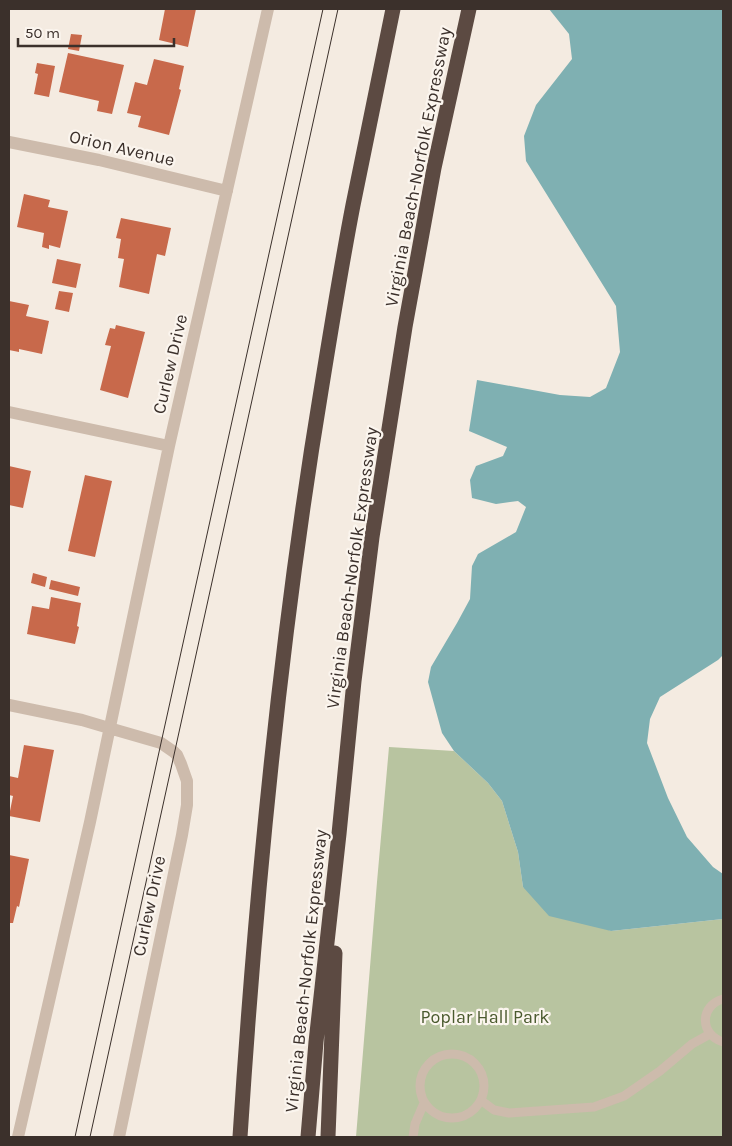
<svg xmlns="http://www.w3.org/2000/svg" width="732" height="1146" viewBox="0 0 732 1146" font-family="Karla,sans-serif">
<rect width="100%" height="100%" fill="#f4ebe1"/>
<path fill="#b8c4a0" d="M389,747L454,751L488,783L502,801L518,852L523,887L611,931L723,919V1137H356L377,882Z"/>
<path fill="#7fb0b2" d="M549,9H723V655L718,660L660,697L650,719L647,743L668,798L687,837L713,867L723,874V919L611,931L549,916L523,887L518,852L502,801L488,783L454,751L442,733L428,682L431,667L457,623L470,599L472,566L478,554L516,532L526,507L518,501L496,504L472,498L470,480L476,466L503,456L507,447L469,431L477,380L560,395L590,397L606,388L620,352L616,306L526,161L524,136L536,105L572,59L569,34Z"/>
<path fill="#c8694b" d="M165,9H196L188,47L159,40Z
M71,34L82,35L79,51L68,49Z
M68,53L124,65L112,114L97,111L99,101L59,92Z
M154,59L184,66L179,89L181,90L169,135L138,127L141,116L127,113L135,82L147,85Z
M37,63L55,66L49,97L34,94L38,74L35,73Z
M24,194L50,200L48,207L68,211L60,248L49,245V249L42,247L44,233L17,227Z
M121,218L171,228L165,256L157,254L149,294L119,287L124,259L118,258L121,239L116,238Z
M57,259L81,264L76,288L52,283Z
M59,291L73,293L69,312L55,309Z
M9,301L29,305L26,316L49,321L42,354L19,349V352L9,350Z
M116,325L145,332L128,398L100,390L111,346L105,345L110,328L115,329Z
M9,466L31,471L23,508L9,505Z
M85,475L112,481L95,557L68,551Z
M33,573L47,577L45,587L31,583Z
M51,580L80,587L78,596L49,589Z
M51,597L81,603L77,626L79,627L75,644L27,634L32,606L49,609Z
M24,745L54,750L40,822L9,816L13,796L9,795V776L18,778Z
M9,855L29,859L19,907L17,906L13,923H9Z"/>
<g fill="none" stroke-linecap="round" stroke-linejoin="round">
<path stroke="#cdbbac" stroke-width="9" d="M723,999C699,1006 700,1035 723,1042
M420 1086a32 32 0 1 1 64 0a32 32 0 1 1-64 0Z
M482,1101L494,1110L509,1113L594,1107L624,1096L660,1071L692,1044L710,1034
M413,1137L415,1124L424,1103"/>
<path stroke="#cdbbac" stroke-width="12" d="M9,142L99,160L227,191
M9,412L169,446
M9,705L82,720L109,728L161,743L174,752L177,755L181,764L187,781V805L182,835L119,1137
M18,1137L90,822L169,446L268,9"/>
<path stroke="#5c4a42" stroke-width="15" d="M240,1137C256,888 280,638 321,391C331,329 341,267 353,205C366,140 380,74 393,9
M308,1137L316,1042L339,834L354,681L372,537L405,327L434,168L469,9
M328,1137L335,953"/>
<path stroke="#3b302b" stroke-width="1" d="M75,1137L161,743L323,9
M90,1137L338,9"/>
</g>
<g text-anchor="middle" stroke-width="4.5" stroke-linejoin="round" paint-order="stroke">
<g font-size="18" fill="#3b302b" stroke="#fbf5ee">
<text transform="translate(122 148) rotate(13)" y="6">Orion Avenue</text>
<text transform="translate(418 167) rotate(-79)" y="6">Virginia Beach-Norfolk Expressway</text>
<text transform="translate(170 364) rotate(-77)" y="6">Curlew Drive</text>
<text transform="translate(352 568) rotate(-82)" y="6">Virginia Beach-Norfolk Expressway</text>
<text transform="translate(149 906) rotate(-78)" y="6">Curlew Drive</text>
<text transform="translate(306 971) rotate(-84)" y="6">Virginia Beach-Norfolk Expressway</text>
</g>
<g font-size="18" fill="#4a5a2e" stroke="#fbf5ee">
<text x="485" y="1023">Poplar Hall Park</text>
</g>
</g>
<rect width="732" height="1146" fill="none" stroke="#3b302b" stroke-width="20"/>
<path d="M18 38v8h156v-8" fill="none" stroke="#3b302b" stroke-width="2.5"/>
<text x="25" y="38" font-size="15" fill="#3b302b" stroke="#fbf5ee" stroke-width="4" paint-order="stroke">50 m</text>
</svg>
